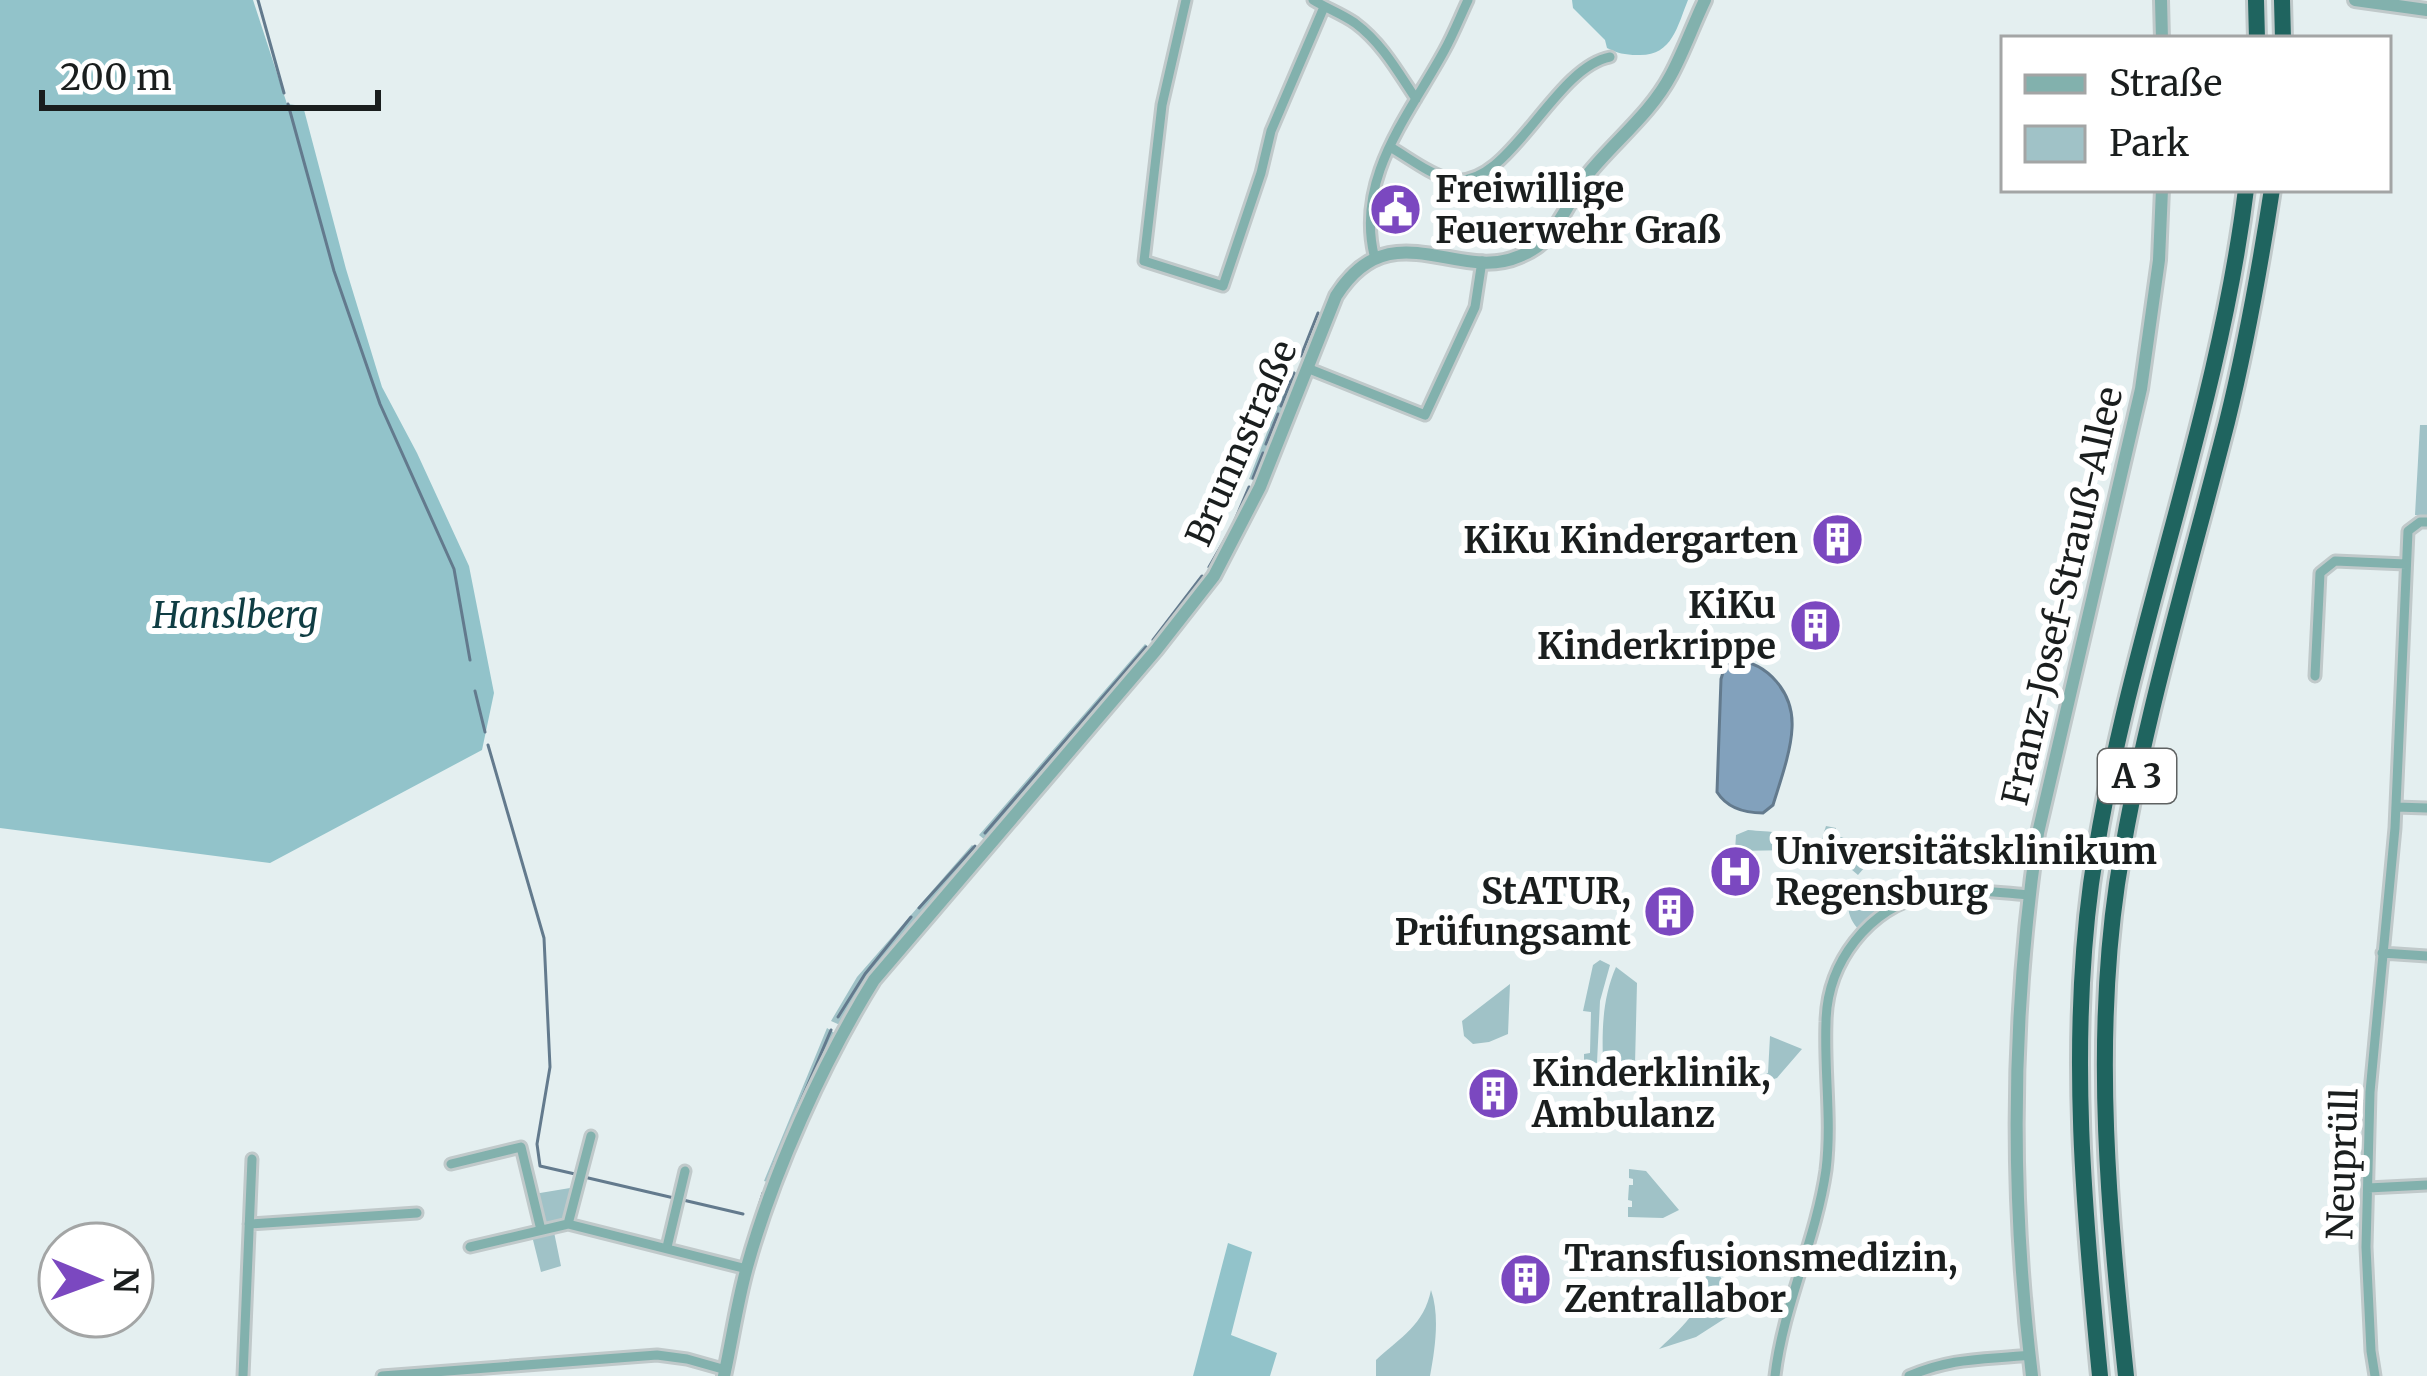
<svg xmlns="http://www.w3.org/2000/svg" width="2427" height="1376" viewBox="0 0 2427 1376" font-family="Merriweather,serif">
<rect width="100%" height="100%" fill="#e4eff0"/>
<path fill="#a0c2c7" d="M1293,371L1299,375L1259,480L1255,481L1249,479L1290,373Z
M2420,425H2427V516L2415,515Z
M1145,644L1152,650L985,840L979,835Z
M1826,826L1836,828V835L1846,839L1841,861L1819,847Z
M1748,830C1767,832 1789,830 1800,847L1797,850L1735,851L1736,835Z
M1851,840L1874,847L1871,860L1858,875L1845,864Z
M972,845L978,850L874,973L840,1025L831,1021L857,977Z
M1854,890L1875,907L1876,910L1860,931C1848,919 1844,904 1854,890Z
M1600,960L1610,965L1600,1001L1597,1063L1584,1060V1054L1590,1053L1591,1012L1583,1011L1593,965Z
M1616,967L1637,983L1635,1065L1603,1064C1602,1031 1602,999 1616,967Z
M1510,984L1508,1034L1489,1042L1473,1044L1464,1036L1462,1021Z
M827,1028L836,1034L771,1183L764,1181Z
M1770,1036L1802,1049L1777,1078L1750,1087L1754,1080L1768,1073Z
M1629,1169L1646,1171L1679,1210L1663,1218L1628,1217V1207H1632V1201L1628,1200L1629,1185H1633V1179L1629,1178Z
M576,1187L566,1223L542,1228L534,1194Z
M554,1232L561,1266L541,1272L532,1236Z
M1711,1259L1738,1310L1696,1337L1659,1349C1692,1318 1703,1309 1708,1260Z
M1431,1290C1440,1316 1435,1349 1430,1376H1376V1360C1401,1337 1424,1325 1431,1290Z"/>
<path fill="#92c3ca" d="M0,0H253L287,104L303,106L346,269L382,387L417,453L469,566L494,693L482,750L270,863L0,828Z
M1572,0H1688C1677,27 1672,57 1637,55C1625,55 1617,53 1607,48L1605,40L1573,8Z
M1228,1243L1252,1252L1231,1335L1277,1353L1270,1376H1193Z"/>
<path fill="#82a1bc" stroke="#637a8d" stroke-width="3" d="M1734,660C1768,662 1794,693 1792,728C1791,752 1780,782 1773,805L1763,813C1744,813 1727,808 1717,792L1721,679L1725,666Z"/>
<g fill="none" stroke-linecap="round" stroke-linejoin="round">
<path stroke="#637a8d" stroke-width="3" d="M258,0L284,93
M288,104L334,271L380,404L454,569L470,660
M1301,356L1318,313
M1281,406L1294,373
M1266,444L1278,414
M1253,478L1263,453
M1235,520L1249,487
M1209,567L1231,529
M1153,640L1202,576
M475,691L485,732
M488,745L544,938L550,1067L537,1144L540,1166L575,1174
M985,833L1146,647
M919,908L975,846
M838,1017L865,974L911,917
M779,1153L831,1030
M584,1177L674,1198
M768,1181L775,1162
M683,1200L743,1214
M742,1261L763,1193"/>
<defs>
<path id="minor" d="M1186,0L1162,105L1144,261L1223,286L1261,173L1271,131L1324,7
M1313,0C1326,8 1342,14 1355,23C1382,43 1398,72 1416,99
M1390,147C1408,157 1429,174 1449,179C1508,194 1552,68 1610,57
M1375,259C1354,179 1408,117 1444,51C1453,35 1460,17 1468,0
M1307,368L1425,415L1475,307L1482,261
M2315,676L2320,573L2335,561L2406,564
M2396,807L2427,808
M2382,953L2427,956
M451,1164L521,1147L541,1230
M2368,1188L2427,1185
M249,1224L417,1213
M568,1224L591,1136
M470,1247L568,1224L747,1269
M667,1247L685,1171
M243,1376L252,1159
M382,1376L657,1355L687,1359L726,1370
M1775,1376C1783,1306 1816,1240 1826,1170C1832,1120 1824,1072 1826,1022C1827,963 1868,908 1927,895C1959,887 1996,892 2028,895
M1909,1376C1953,1357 1984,1360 2030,1355
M2375,1376L2371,1351L2366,1247L2370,1092L2395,828L2408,531L2420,522H2427"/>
<path id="tertiary" d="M2161,0L2162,39
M2355,0L2427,10
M724,1376C732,1340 737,1303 747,1267C773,1173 823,1062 874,980L1156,650L1214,576L1260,487L1336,296C1391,209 1457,284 1520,256C1530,252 1542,244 1549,235C1565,216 1574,192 1589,173C1615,141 1651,113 1671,75C1684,51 1693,25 1705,0
M2032,1376C2010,1194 2011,1015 2038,833L2141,389L2159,260L2162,189"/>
<path id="motorway" d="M2256,0L2257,39
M2282,0L2283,39
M2100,1376C2084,1213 2069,1048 2091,884C2124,648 2217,425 2246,189
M2126,1376C2109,1213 2093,1048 2117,884C2141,727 2188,575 2227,422C2246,345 2260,267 2272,189"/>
</defs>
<use href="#minor" stroke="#c0c9ca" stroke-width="15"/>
<use href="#tertiary" stroke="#c0c9ca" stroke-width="18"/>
<use href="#motorway" stroke="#c0c9ca" stroke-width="22"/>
<use href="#minor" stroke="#82b1ad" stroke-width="9"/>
<use href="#tertiary" stroke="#82b1ad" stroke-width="12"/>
<use href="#motorway" stroke="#1f645f" stroke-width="16"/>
</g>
<defs>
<symbol id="civic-disc" viewBox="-11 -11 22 22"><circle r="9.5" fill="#7b48c0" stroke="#fff"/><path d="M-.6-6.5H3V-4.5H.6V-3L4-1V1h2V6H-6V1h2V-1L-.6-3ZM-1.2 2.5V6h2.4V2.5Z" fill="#fff"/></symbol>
<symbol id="building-disc" viewBox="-11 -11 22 22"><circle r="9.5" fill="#7b48c0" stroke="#fff"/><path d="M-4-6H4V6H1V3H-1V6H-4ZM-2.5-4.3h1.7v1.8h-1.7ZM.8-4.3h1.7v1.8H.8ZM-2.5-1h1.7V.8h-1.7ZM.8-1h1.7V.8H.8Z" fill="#fff"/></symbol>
<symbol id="hospital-disc" viewBox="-11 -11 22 22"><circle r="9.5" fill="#7b48c0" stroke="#fff"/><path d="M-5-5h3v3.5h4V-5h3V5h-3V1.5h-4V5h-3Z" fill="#fff"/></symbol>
</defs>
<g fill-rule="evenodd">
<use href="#civic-disc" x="1366" y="180" width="59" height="59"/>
<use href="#building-disc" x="1808" y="510" width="59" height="59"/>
<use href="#building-disc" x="1786" y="596" width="59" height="59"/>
<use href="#hospital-disc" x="1706" y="842" width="59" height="59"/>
<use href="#building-disc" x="1640" y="882" width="59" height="59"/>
<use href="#building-disc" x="1464" y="1064" width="59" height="59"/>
<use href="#building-disc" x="1496" y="1250" width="59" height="59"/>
</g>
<g text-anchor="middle" stroke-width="12" stroke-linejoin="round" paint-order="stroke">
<rect fill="#fff" stroke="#5f6262" stroke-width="3" x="2098" y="749" width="78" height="54" rx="9"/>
<g font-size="33" font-weight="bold" fill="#1a1e1e">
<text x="2137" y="788">A 3</text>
</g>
<g font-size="36" font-weight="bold" fill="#1a1e1e" stroke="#fff" text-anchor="start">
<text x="1435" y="202">Freiwillige<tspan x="1435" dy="41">Feuerwehr Graß</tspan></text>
<text x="1798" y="553" text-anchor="end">KiKu Kindergarten</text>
<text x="1776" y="618" text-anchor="end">KiKu<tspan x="1776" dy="41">Kinderkrippe</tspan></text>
<text x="1775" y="864">Universitätsklinikum<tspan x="1775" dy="41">Regensburg</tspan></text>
<text x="1631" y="904" text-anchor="end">StATUR,<tspan x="1631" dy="41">Prüfungsamt</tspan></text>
<text x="1532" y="1086">Kinderklinik,<tspan x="1532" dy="41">Ambulanz</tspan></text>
<text x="1564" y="1271">Transfusionsmedizin,<tspan x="1564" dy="41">Zentrallabor</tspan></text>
</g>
<g font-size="36" fill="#1a1e1e" stroke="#fff">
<text transform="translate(1241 443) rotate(-66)" y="13">Brunnstraße</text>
<text transform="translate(2062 596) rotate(-77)" y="13">Franz-Josef-Strauß-Allee</text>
<text transform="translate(2342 1164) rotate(-88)" y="13">Neuprüll</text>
</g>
<g font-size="36" font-style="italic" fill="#0f3d43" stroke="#fff">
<text x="235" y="628">Hanslberg</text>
</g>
</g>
<rect x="2001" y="36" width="390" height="156" fill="#ffffff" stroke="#a3a5a5" stroke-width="3"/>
<rect x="2025" y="75" width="60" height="18" fill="#82b1ad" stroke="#a3a5a5" stroke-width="3"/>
<text x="2109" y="96" font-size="36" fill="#1a1e1e">Straße</text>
<rect x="2025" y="126" width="60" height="36" fill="#a0c2c7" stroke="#a3a5a5" stroke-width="3"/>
<text x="2109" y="156" font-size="36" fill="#1a1e1e">Park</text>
<g transform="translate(96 1280) rotate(91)"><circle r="57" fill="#ffffff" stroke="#a3a5a5" stroke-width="3"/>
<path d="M0-9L21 45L0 30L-21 45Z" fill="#7b48c0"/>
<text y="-18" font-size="33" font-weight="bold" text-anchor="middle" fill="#1a1e1e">N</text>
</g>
<path d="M42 90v18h336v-18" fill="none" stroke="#1a1e1e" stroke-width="6"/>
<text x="60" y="90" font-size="36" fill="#1a1e1e" stroke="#ffffff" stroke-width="9" paint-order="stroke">200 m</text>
</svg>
